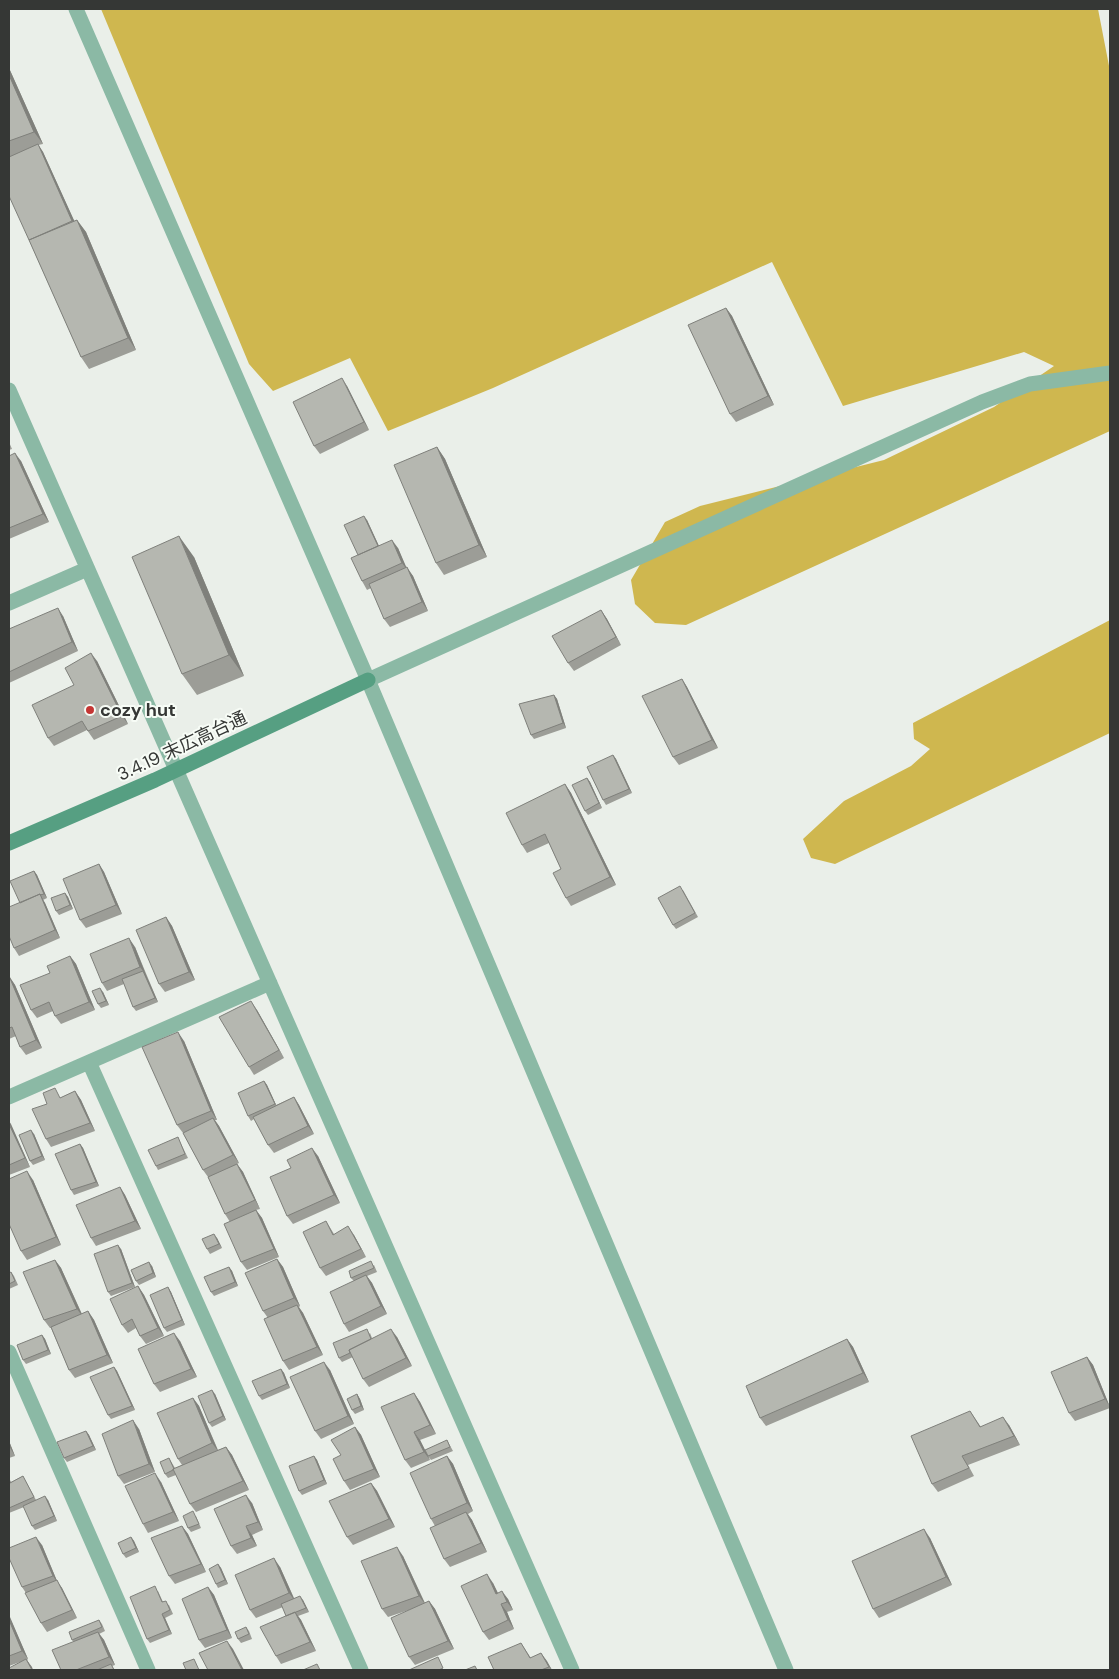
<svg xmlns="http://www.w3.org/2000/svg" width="1119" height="1679" viewBox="0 0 1119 1679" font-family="'DM Sans','Noto Sans JP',sans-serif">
<rect width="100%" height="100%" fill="#eaefe9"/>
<path fill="#cfb74f" d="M101,9H1098L1110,71V431L686,625L655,623L635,604L631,580L665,522L700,506L884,460L994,407L1054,366L1024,352L843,406L772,262L493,388L388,431L350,358L273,391L249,364Z
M1110,620V733L835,864L811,858L803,839L844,801L911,766L930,749L914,739L913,723Z"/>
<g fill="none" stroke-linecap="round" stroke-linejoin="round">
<path stroke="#8bb9a5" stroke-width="15" d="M76,9L368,680L786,1670
M9,390L572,1670
M9,603L87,569
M368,680L982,402L1030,384L1110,373
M89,1062L361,1670
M9,1097L270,983
M9,1352L148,1670"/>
<path stroke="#569f82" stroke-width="15" d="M9,843L155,780L368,680"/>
</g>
<path fill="#9c9d97" d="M9,68L43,144L38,145L43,152L74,221L77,220L86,232L136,350L89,369L81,357L29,240L9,157Z
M726,308L732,316L774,405L736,422L730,414Z
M347,386L369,430L320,454L314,446Z
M9,442L12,449L9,450Z
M437,447L445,459L487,557L444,575L436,563Z
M9,456L21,461L49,522L9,539Z
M367,520L379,546L398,548L406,568L413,576L428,611L390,627L384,619L371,588L367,590L362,581L358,555Z
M194,557L244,676L197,695L182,674Z
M601,610L607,619L621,645L574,671L568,663Z
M63,616L78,651L9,683V629Z
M97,661L128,724L94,740L87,730L54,746L48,738L74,685Z
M682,679L687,687L718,748L679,765L673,757Z
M554,695L557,699L566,728L534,739L531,735Z
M613,755L616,759L632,793L606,805L603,800Z
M587,778L590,782L602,808L588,815L585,811Z
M565,784L571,793L616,885L571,906L566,898L561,869L549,843L527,853L522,845Z
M99,864L104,872L122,914L86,928L80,920Z
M34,871L37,875L47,898L43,900L45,903L60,938L19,956L14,948L20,903Z
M683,890L698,917L676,929L673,925Z
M65,893L68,897L73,909L59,915L56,911Z
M166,917L172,926L195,980L165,992L159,984Z
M135,947L158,1002L136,1011L133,1007L124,984L107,991L102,983Z
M70,956L76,964L95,1010L61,1024L55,1016L53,1011L37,1018L31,1010L50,973Z
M9,976L15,985L42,1048L26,1055L20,1047L16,1036L9,1039Z
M103,992L109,1005L101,1008L98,1004Z
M257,1010L284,1058L254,1075L249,1067Z
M184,1041L217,1120H215L219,1126L239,1163L237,1164L243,1172L260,1209L256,1210L262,1218L279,1257L247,1270L241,1262L230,1222L225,1214L208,1177L203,1170L183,1133L177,1125Z
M264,1081L267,1085L276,1105L294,1097L299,1105L314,1134L274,1153L268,1145L254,1119L251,1121L248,1116Z
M75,1091L81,1100L95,1131L51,1147L46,1139L47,1104Z
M9,1121L30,1167L9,1175Z
M34,1134L45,1160L33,1165L30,1161Z
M178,1137L180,1142L188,1158L158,1170L156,1166Z
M80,1144L83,1148L99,1186L74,1195L71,1190Z
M318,1156L340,1203L293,1224L287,1216Z
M33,1180L61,1245L27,1260L21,1251Z
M120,1187L125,1195L141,1229L96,1246L91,1238Z
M326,1221L334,1234L354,1235L366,1257L326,1276L320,1268Z
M217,1238L222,1248L210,1254L207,1249Z
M121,1249L135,1287L111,1296L108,1292Z
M277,1259L283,1267L300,1306L299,1307L303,1313L323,1355L289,1370L283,1361L268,1318L263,1311Z
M55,1260L61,1268L82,1314L88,1311L94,1320L113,1363L75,1378L69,1370L51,1328H50L44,1320Z
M374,1265L377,1272L367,1276L372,1283L387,1314L349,1332L344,1324L354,1281L351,1278Z
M152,1266L156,1277L139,1285L136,1281Z
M229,1267L232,1271L238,1286L214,1296L211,1292Z
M11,1272L14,1276L18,1285L9,1289V1273Z
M138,1286L144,1295L164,1336L146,1344L140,1336L136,1328L128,1333L122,1325Z
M168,1287L171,1292L185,1325L167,1332L164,1328Z
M370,1333L372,1338L397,1337L412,1366L369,1387L363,1379L353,1357L342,1362L339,1358Z
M42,1335L45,1339L51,1354L26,1364L23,1360Z
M847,1339L853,1347L869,1382L766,1426L760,1418Z
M180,1341L197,1377L160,1392L154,1384Z
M1087,1357L1093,1365L1110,1408L1075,1421L1069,1413Z
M114,1367L117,1371L135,1410L111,1419L108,1415Z
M281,1369L284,1373L290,1388L262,1400L259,1396Z
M330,1370L354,1424L321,1439L315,1431Z
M414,1393L420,1402L436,1434L420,1440L430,1460L411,1468L405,1460Z
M215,1394L226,1420L212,1427L209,1423Z
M357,1394L360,1399L364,1410L355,1414L352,1410Z
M193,1398L199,1406L218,1450L226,1447L232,1455L249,1490L196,1512L190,1504L176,1475L168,1478L165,1474L169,1458L175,1468L182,1465L178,1459Z
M970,1411L981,1427L1009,1425L1020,1445L968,1465L974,1476L938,1492L932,1484Z
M355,1427L361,1435L380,1477L350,1490L344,1481L341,1455Z
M139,1429L155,1472L124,1484L118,1476Z
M86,1431L89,1435L96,1450L67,1462L64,1458Z
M447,1440L453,1451L431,1460L428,1456Z
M9,1441L15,1456L9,1458Z
M314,1456L317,1460L327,1484L302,1495L299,1491Z
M447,1456L453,1464L473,1511L468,1514L472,1520L487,1552L450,1567L444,1559L435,1526L431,1519Z
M23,1476L36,1500H48L57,1521L35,1530L32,1526L24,1507L9,1513V1478L11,1482Z
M161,1482L179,1521L148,1533L143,1524Z
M371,1483L377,1491L395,1527L353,1545L347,1537Z
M252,1503L263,1530L252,1535L257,1546L237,1554L231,1546Z
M196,1516L201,1528L191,1532L188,1528Z
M182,1526L188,1534L206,1572L175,1584L169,1576Z
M131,1537L134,1541L139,1552L126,1558L123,1554Z
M930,1538L952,1585L879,1618L873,1609Z
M42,1545L57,1581L62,1588L77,1618L47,1632L41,1623L26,1593L22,1587Z
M403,1556L425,1603L429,1601L435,1609L454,1649L415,1665L409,1657L412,1609L388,1617L382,1609Z
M218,1564L221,1568L228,1584L218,1588L216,1584Z
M280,1567L294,1598L303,1600L309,1612L298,1616L301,1620L316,1651L281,1664L276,1656L286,1616L283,1607L256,1618L250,1610Z
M493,1583L498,1593L508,1599L513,1610L507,1612L514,1629L489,1640L483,1632Z
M208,1587L214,1595L232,1638L205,1648L199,1640Z
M158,1591L163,1602L169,1605L173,1614L165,1618L172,1634L150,1643L147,1639Z
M9,1616L28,1659L27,1660L33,1670H9L20,1662L9,1666Z
M99,1620L102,1624L105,1631L99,1634L104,1640L115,1665L112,1666L115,1670H61L74,1642L72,1640Z
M246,1627L249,1631L252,1639L241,1643L238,1639Z
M521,1643L531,1658L541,1653L552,1670H494Z"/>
<path fill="#7f807b" d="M9,68L43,144L34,132L9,75Z
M38,144L43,152L78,229L72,221Z
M77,220L86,232L136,350L128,338Z
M726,308L732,316L774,405L768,396Z
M342,378L347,386L369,430L364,422Z
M437,447L445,459L487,557L479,545Z
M15,453L21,461L49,522L43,514Z
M364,516L367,520L383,555L380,551Z
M179,536L194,557L244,676L229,655Z
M392,540L398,548L408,571L402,563Z
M407,567L413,576L428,611L422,602Z
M58,608L63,616L78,651L72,642Z
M601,610L607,619L621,645L616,637Z
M91,653L97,661L128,724L122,716Z
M682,679L687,687L718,748L712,740Z
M554,695L557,699L566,728L563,723Z
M613,755L616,759L632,793L629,789Z
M587,778L590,782L602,808L599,803Z
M565,784L571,793L616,885L610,877Z
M99,864L104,872L122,914L116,905Z
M34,871L37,875L47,898L44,894Z
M65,893L68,897L73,909L70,905Z
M40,894L45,903L60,938L55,930Z
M166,917L172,926L195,980L189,972Z
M129,938L135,947L146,975L140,967Z
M70,956L76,964L95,1010L89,1002Z
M143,971L146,975L158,1002L155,998Z
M9,976L15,985L42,1048L36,1040Z
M100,988L103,992L109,1005L106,1001Z
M251,1001L257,1010L284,1058L279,1050Z
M178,1032L184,1041L217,1120L211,1111Z
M264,1081L267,1085L278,1109L275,1104Z
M75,1091L81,1100L95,1131L90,1123Z
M294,1097L299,1105L314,1134L308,1126Z
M213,1118L219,1126L239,1163L233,1155Z
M9,1121L11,1124L30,1167L25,1158L9,1124Z
M31,1130L34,1134L45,1160L42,1156Z
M80,1144L83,1148L99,1186L96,1182Z
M312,1148L318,1156L340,1203L334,1195Z
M237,1164L243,1172L260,1209L255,1200Z
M27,1171L33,1180L61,1245L56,1237Z
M120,1187L125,1195L141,1229L135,1221Z
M256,1210L262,1218L279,1257L274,1249Z
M348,1226L354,1235L366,1257L361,1249Z
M214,1234L217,1238L222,1248L219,1244Z
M118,1245L121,1249L135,1287L132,1283Z
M277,1259L283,1267L300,1306L294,1298Z
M55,1260L61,1268L83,1317L77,1309Z
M149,1262L152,1266L156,1277L153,1273Z
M229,1267L232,1271L238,1286L235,1282Z
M366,1275L372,1283L387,1314L381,1306Z
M138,1286L144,1295L164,1336L158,1328Z
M168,1287L171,1292L185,1325L182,1320Z
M297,1305L303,1313L323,1355L317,1347Z
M88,1311L94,1320L113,1363L107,1355Z
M391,1329L397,1337L412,1366L406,1358Z
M174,1333L180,1341L197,1377L191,1369Z
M42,1335L45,1339L51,1354L48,1350Z
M847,1339L853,1347L869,1382L863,1373Z
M1087,1357L1093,1365L1110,1407L1105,1399Z
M324,1362L330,1370L354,1424L348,1416Z
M114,1367L117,1371L135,1410L132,1406Z
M281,1369L284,1373L290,1388L287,1384Z
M212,1390L215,1394L226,1420L223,1416Z
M414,1393L420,1402L436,1434L430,1425Z
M357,1394L360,1399L364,1410L361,1406Z
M193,1398L199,1406L218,1451L212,1443Z
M1003,1417L1009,1425L1020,1445L1014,1436Z
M133,1420L139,1429L155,1472L149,1464Z
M355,1427L361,1435L380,1477L374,1469Z
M86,1431L89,1435L96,1450L93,1446Z
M414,1432L420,1440L430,1460L424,1452Z
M9,1441L15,1456L9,1446Z
M226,1447L232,1455L249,1490L243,1481Z
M314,1456L317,1460L327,1484L324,1480Z
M447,1456L453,1464L473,1511L467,1503Z
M155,1473L161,1482L179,1521L173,1512Z
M371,1483L377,1491L395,1527L389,1519Z
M246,1495L252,1503L263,1530L258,1522Z
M45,1496L48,1500L57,1521L54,1516Z
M466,1512L472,1520L487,1552L481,1543Z
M182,1526L188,1534L206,1572L201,1564Z
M246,1526L252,1535L257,1546L251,1538Z
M924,1529L930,1538L952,1585L946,1577Z
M36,1537L42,1545L57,1581L62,1588L77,1618L72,1610L59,1585L53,1576Z
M131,1537L134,1541L139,1552L136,1548Z
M397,1547L403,1556L425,1604L419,1596Z
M274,1558L280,1567L295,1601L289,1593Z
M218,1564L221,1568L228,1584L225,1580Z
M487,1574L493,1583L502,1602L496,1594Z
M208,1587L214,1595L232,1638L227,1630Z
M502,1591L508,1599L513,1610L507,1602Z
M300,1596L303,1600L309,1612L306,1608Z
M429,1601L435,1609L454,1649L448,1641Z
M501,1604L507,1612L514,1629L508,1620Z
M295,1612L301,1620L316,1651L310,1642Z
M162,1614L165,1618L172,1634L169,1630Z
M9,1616L10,1617L28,1659L22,1651L9,1620Z
M98,1632L104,1640L115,1665L109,1657Z
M227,1641L233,1649L244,1670H242Z
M541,1653L547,1661L552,1670L549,1667Z
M26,1659L32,1667L33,1670H32Z"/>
<path fill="#b5b7b0" stroke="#7f807b" d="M9,75L34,132L9,141Z
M38,144L72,221L29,240L9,196V157Z
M77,220L128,338L81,357L29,240Z
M726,308L768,396L730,414L688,325Z
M342,378L364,422L314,446L293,402Z
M437,447L479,545L436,563L394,465Z
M15,453L43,514L9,528V456Z
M364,516L378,546L358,555L344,525Z
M179,536L229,655L182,674L132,557Z
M392,540L402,563L362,581L351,558Z
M407,567L422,602L384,619L369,584Z
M58,608L72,642L9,672V629Z
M601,610L616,637L568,663L552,636Z
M91,653L122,716L88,731L82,721L48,738L32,705L74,685L65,668Z
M682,679L712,740L673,757L642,696Z
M554,695L563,723L531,735L519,704Z
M613,755L629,789L603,800L587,767Z
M587,778L599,803L585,811L572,785Z
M565,784L610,877L566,898L553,873L561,869L545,834L522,845L506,813Z
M99,864L116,905L80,920L63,879Z
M34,871L44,894L40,895V894L20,903L10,881Z
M680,886L695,913L673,925L658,898Z
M65,893L70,905L56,911L51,898Z
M40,894L55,930L14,948L9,936V907Z
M166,917L189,972L159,984L136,930Z
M129,938L140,967L102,983L90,954Z
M70,956L89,1002L55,1016L49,1002L31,1010L20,985L50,973L47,966Z
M143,971L155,998L133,1007L122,979Z
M9,976L36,1040L20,1047L12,1027L9,1028Z
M100,988L106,1001L98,1004L92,991Z
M251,1001L279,1050L249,1067L219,1017Z
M178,1032L211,1111L177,1125L142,1047Z
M264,1081L275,1104L248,1116L238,1093Z
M55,1088L60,1098L75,1091L90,1123L46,1139L32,1109L47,1104L43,1093Z
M294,1097L308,1126L268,1145L253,1117Z
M213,1118L233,1155L203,1170L183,1133Z
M9,1124L25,1158L9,1165Z
M31,1130L42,1156L30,1161L19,1135Z
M178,1137L185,1154L156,1166L148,1150Z
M80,1144L96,1182L71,1190L55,1154Z
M312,1148L334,1195L287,1216L270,1177L291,1168L287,1160Z
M237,1164L255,1200L225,1214L208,1177Z
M27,1171L56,1237L21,1251L9,1224V1179Z
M120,1187L135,1221L91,1238L76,1205Z
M256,1210L274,1249L241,1262L224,1224Z
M326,1221L333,1235L348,1226L361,1249L320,1268L303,1232Z
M214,1234L219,1244L207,1249L202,1239Z
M118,1245L132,1283L108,1292L94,1254Z
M277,1259L294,1298L263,1311L245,1273Z
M55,1260L77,1309L44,1320L23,1272Z
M371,1261L374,1268L351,1278L349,1271Z
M149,1262L153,1273L136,1281L131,1270Z
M229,1267L235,1282L211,1292L204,1277Z
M11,1272L15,1281L9,1284V1273Z
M366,1275L381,1306L344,1324L330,1292Z
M138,1286L158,1328L140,1336L132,1319L122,1325L110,1299Z
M168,1287L182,1320L164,1328L150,1295Z
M297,1305L317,1347L283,1361L264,1319Z
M88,1311L107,1355L69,1370L51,1327Z
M367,1329L371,1339L349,1350L350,1353L339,1358L333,1343Z
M391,1329L406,1358L363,1379L349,1350Z
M174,1333L191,1369L154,1384L138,1349Z
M42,1335L48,1350L23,1360L17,1345Z
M847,1339L863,1373L760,1418L746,1386Z
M1087,1357L1105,1399L1069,1413L1051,1372Z
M324,1362L348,1416L315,1431L290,1377Z
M114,1367L132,1406L108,1415L90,1377Z
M281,1369L287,1384L259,1396L252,1381Z
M212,1390L223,1416L209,1423L198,1396Z
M414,1393L430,1425L414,1432L424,1452L405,1460L381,1407Z
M357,1394L361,1406L352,1410L347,1399Z
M193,1398L212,1443L178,1459L157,1413Z
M970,1411L980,1427L1003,1417L1014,1436L962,1456L969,1468L932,1484L911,1436Z
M133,1420L149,1464L118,1476L102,1434Z
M355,1427L374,1469L344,1481L333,1459L341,1455L331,1440Z
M86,1431L93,1446L64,1458L57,1442Z
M447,1440L450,1447L428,1456L425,1450Z
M226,1447L243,1481L190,1504L173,1469Z
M314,1456L324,1480L299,1491L289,1466Z
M447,1456L467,1503L431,1519L410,1473Z
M169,1458L174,1469H173V1470L165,1474L160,1462Z
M155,1473L173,1512L143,1524L125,1486Z
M23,1476L34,1497L9,1508V1479L10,1483Z
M371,1483L389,1519L347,1537L329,1501Z
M246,1495L258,1522L246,1526L251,1538L231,1546L214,1509Z
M45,1496L54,1516L32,1526L23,1506Z
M193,1511L199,1524L188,1528L183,1516Z
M466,1512L481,1543L444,1559L430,1528Z
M182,1526L201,1564L169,1576L151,1538Z
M924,1529L946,1577L873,1609L852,1561Z
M36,1537L53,1576L22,1587L9,1558V1548Z
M131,1537L136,1548L123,1554L118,1543Z
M397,1547L419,1596L382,1609L361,1561Z
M274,1558L289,1593L250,1610L235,1575Z
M218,1564L225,1580L216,1584L209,1569Z
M487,1574L496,1594L502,1591L507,1602L501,1604L508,1620L483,1632L461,1586Z
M57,1580L72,1610L41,1623L25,1593Z
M155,1586L162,1602L166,1601L170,1610L162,1614L169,1630L147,1639L130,1597Z
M208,1587L227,1630L199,1640L182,1599Z
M300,1596L306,1608L286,1616L281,1604Z
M429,1601L448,1641L409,1657L391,1618Z
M295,1612L310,1642L276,1656L260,1627Z
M9,1620L22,1651L9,1656Z
M99,1620L102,1627L72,1640L69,1632Z
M246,1627L249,1634L238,1639L235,1632Z
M98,1632L109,1657L76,1670H77H61L52,1650Z
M227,1641L242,1670H208L199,1653Z
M521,1643L530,1658L541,1653L549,1667L541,1670H494L488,1657Z
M438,1657L443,1668L439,1670H409Z
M26,1659L32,1670H9V1668Z
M194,1659L199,1670H186L183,1663Z
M111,1664L114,1670H97Z
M317,1664L320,1670H303Z
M475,1666L477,1670H465Z"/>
<circle fill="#c53634" stroke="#f7fcf6" stroke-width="2" cx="90" cy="710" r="5"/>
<g text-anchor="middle" stroke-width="4" stroke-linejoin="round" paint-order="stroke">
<g font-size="18" font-weight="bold" fill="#353735" stroke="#f7fcf6" text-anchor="start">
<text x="100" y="716">cozy hut</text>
</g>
<g font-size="18" fill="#353735" stroke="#f7fcf6">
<text transform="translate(182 746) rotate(-25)" y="6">3.4.19 末広高台通</text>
</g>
</g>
<rect width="1119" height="1679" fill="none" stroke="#353735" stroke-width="20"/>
</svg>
